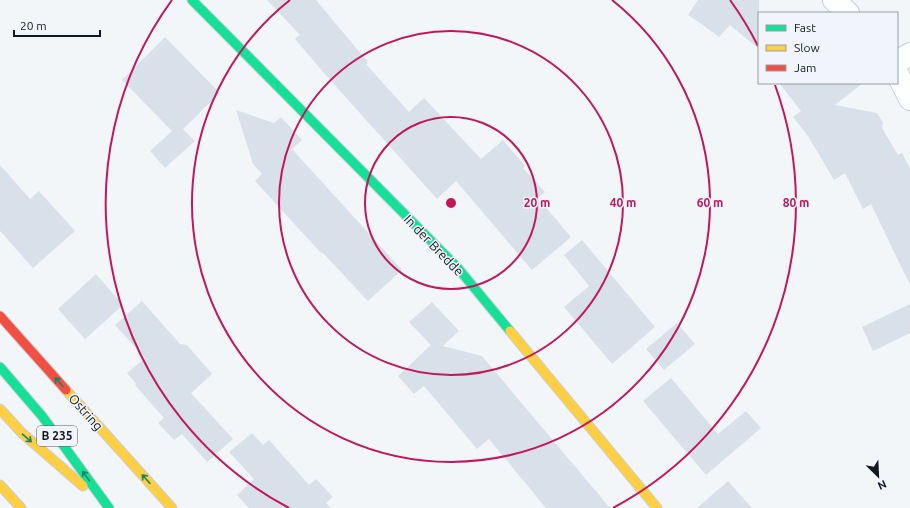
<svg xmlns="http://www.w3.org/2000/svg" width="910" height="508" viewBox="0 0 910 508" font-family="Ubuntu,sans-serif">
<rect width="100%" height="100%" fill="#f3f6f9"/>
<path fill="#d8e0ea" d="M267,0H316L368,62L366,64L409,112L424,98L481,159L503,140L525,166L523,168L545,192L538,198L571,237L532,270L456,181L437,199L324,73L295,39L300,35Z
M698,0H759V49L730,25L719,37L703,25L688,15Z
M165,37L220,93L183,129L195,141L165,168L150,151L172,131L122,80Z
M779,83H863L835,105L877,113L883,123L882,128L898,155L902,153L910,169V285L871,204L863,209L845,173L834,180L808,136L793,117L801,111Z
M236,110L274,123L281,117L302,140L292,149L402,270L368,301L322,252L321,253L255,181L262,174L253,164Z
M0,165L30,199L39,191L75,231L33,268L0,231Z
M582,240L655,327L612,364L564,307L589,286L564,255Z
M96,274L123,305L85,339L58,309Z
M142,301L180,344L187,345L212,374L191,393L233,439L207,462L182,434L174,440L158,423L164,418L135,385L136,384L127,373L145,358L115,325Z
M432,302L459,331L443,346L482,356L610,508H546L489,439L477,449L424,386L414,394L398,376L431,345L409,322Z
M910,304V333L873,351L862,327Z
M677,323L695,344L664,370L646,349Z
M671,378L718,434L746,411L761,428L706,475L643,401Z
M252,433L263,445L269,440L309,485L316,479L333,497L326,503L331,508H249L237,495L254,479L229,452Z
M728,481L752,508H697Z"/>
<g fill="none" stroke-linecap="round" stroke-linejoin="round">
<defs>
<path id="street" d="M834,0L848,13
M897,62L910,54
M897,73L910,99"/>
<path id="fast" d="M192,0L457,267L510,331
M0,367L42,416L109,508"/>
<path id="slow" d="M510,331L657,508
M66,390L172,508
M0,409L22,433L83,486
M0,485L21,508"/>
<path id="jam" d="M0,316L66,390"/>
</defs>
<use href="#street" stroke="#c9ced5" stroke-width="24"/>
<use href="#fast" stroke="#c9ced5" stroke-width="11"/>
<use href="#slow" stroke="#c9ced5" stroke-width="11"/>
<use href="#jam" stroke="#c9ced5" stroke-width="11"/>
<use href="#street" stroke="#fdfefe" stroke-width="22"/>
<use href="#fast" stroke="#16e098" stroke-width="9"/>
<use href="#slow" stroke="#ffcf43" stroke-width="9"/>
<use href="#jam" stroke="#f24e42" stroke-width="9"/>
</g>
<defs><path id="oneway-shaft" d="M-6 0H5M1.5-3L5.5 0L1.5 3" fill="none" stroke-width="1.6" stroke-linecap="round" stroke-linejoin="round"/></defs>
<g stroke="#148663">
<use href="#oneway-shaft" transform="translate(59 382) rotate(-132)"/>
<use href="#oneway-shaft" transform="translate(27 438) rotate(41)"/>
<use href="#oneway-shaft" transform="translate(86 476) rotate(-126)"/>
<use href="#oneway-shaft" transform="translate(146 479) rotate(-132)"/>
</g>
<g fill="none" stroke="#c2185b" stroke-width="2">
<circle cx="451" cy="203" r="86"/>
<circle cx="451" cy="203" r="172"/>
<path d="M612 0A259 259 0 1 1 290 0"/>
<path d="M289 508A345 345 0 0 1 172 0M730 0A345 345 0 0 1 758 46M775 85A345 345 0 0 1 613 508"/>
</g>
<g text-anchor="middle" stroke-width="3" stroke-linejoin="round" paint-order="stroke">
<rect fill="#f1f5fb" stroke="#555b64" stroke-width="1" x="37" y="426" width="40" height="20" rx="3"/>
<g font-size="12" font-weight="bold" fill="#121923">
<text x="57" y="440">B 235</text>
</g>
<g font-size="13" fill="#121923" stroke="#f1f5fb">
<text transform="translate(434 245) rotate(46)" y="5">In der Bredde</text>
<text transform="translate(86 412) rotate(48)" y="5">Ostring</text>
</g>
</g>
<circle cx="451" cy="203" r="6" fill="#c2185b" stroke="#f1f5fb" stroke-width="2"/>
<g font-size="12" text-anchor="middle" font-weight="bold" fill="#c2185b" stroke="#f1f5fb" stroke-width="3" stroke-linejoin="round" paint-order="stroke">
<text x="537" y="207">20 m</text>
<text x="623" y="207">40 m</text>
<text x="710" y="207">60 m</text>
<text x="796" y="207">80 m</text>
</g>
<rect x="758" y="12" width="140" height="72" fill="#f1f5fb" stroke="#989da5"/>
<rect x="766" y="25" width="20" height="6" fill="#16e098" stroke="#989da5"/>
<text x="794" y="32" font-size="12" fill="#121923">Fast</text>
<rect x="766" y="45" width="20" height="6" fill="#ffcf43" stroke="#989da5"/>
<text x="794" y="52" font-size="12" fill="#121923">Slow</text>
<rect x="766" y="65" width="20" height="6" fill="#f24e42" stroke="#989da5"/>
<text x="794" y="72" font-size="12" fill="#121923">Jam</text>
<g transform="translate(878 476) rotate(156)" stroke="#f1f5fb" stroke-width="3" paint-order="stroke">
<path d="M0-3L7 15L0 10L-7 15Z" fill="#121923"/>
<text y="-6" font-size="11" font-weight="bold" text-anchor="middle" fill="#121923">N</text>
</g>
<path d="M14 30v6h86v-6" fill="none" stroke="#121923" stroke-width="2"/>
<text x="20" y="30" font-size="12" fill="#121923" stroke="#f1f5fb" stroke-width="3" paint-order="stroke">20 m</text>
</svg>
